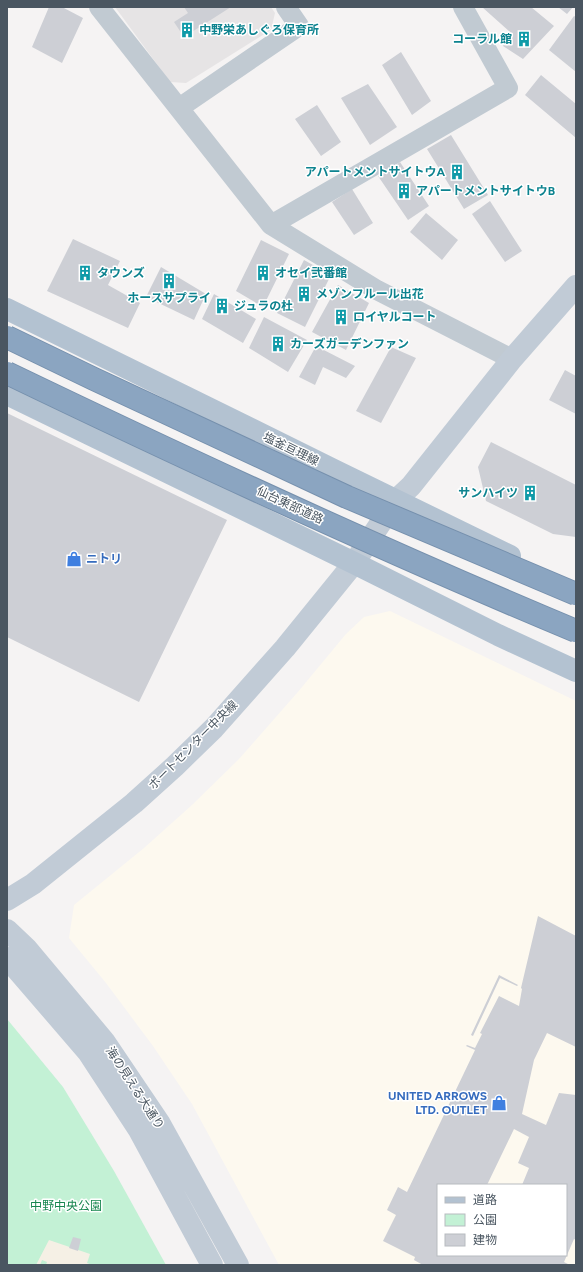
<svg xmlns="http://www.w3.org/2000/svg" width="583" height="1272" viewBox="0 0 583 1272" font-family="Figtree,'Noto Sans JP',sans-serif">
<rect width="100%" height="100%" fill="#f5f3f3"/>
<path fill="#fdf9ef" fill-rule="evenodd" d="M390,611L576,701V1265H279L192,1104L153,1046L106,983L69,938L74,905L144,848L192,805L239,759L297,693L346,634L364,617ZM438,1185H566V1255H438Z"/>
<path fill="#e6e4e5" d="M115,7H271L275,13L271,30L186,83L170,82Z"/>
<path fill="#c3f1d5" d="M7,1019L63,1087L114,1171L166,1265H7Z"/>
<path fill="#f5f0e5" d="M49,1240L90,1254L87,1263L92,1265H46L47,1262L42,1260L40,1265H36Z"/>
<path fill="#cdcfd5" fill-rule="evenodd" d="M49,7H62L83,18L62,63L32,47Z
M184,7H231L184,37L174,22L188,13Z
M482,7H531L554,26L523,59L503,46L511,33Z
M558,7H573L567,14Z
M574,16L576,17V72L549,50Z
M401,52L431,101L412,115L382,65Z
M541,75L576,104V138L525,95Z
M368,84L397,127L370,145L341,98Z
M317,105L341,142L321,156L295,119Z
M451,135L488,195L464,209L427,149Z
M400,162L429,206L408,220L378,176Z
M352,189L373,223L354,235L332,202Z
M490,201L522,251L505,262L472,214Z
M426,213L458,240L442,260L410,232Z
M73,239L120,261L108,285L140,303L128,328L47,291Z
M261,240L289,254L263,307L236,291Z
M304,260L331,275L305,327L277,313Z
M161,267L206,294L194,320L146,297Z
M338,285L369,303L346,350L312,332Z
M214,294L256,319L243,343L202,319Z
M264,317L307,340L288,372L249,348Z
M316,346L355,366L346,378L323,367L315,385L299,377Z
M391,347L416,358L381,423L356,411Z
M565,370L576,376V414L549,400Z
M7,413L227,520L139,702L7,637Z
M491,442L576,485V537L553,534L486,501L478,467Z
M538,916L576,936V1047L547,1033L534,1060L522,1114L546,1125L559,1093L576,1095V1240L574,1239L564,1262L570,1265H423L414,1260L415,1257L383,1241L396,1215L387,1210L398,1187L407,1192L475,1050L466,1046L467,1045L475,1048L482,1034L480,1033L499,996L519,1006L522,989L521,988ZM514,1129L529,1137L518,1163L529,1168L522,1185H566V1255H438V1185H487Z
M499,975L518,985L517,986L500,978L473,1036L471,1035Z
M73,1237L81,1239L78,1251L69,1248Z"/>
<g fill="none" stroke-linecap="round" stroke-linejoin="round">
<path stroke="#c1cad2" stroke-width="20" d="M99,7L271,225
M463,7L508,88L271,225L377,290L512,359
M179,108L299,26L286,7"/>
<path stroke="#c1cbd6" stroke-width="22" d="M7,900L33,884L134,803L175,766L214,728L285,648L354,563L396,500L411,486L512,359L576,286
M7,930L27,949L104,1041L160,1124L238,1265
M7,958L88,1052L139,1130L212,1265"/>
<path stroke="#b3c2d1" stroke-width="22" d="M7,309L336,471L510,556
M7,394L354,563L498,635L576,671"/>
<defs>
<path id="highway-bridge" d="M7,337L94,379L347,497L576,594
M7,373C194,463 384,551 576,631"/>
</defs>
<use href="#highway-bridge" stroke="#7690ad" stroke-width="24" stroke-linecap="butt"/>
<use href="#highway-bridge" stroke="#8ba5c1" stroke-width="22"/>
</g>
<defs>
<symbol id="building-bare" viewBox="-9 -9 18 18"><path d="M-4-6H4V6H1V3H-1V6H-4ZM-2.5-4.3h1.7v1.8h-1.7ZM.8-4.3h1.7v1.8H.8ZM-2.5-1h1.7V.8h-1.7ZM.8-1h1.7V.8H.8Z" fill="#0f9aa8" stroke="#fff" stroke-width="2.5" paint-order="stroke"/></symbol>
<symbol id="shop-bare" viewBox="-9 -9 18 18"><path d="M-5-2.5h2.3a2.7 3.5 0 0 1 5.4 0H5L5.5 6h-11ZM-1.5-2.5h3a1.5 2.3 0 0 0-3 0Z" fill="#3f7fe0" stroke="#fff" stroke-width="2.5" paint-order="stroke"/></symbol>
</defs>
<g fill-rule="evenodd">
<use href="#building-bare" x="176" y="19" width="22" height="22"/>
<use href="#building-bare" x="513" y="28" width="22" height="22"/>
<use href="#building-bare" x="446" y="161" width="22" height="22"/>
<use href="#building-bare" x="393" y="180" width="22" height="22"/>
<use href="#building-bare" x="74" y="262" width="22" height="22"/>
<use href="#building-bare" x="252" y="262" width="22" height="22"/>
<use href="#building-bare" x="158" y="270" width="22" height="22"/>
<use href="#building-bare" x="293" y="283" width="22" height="22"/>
<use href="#building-bare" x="211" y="295" width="22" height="22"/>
<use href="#building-bare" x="330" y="306" width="22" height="22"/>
<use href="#building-bare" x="267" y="333" width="22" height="22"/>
<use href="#building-bare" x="519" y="482" width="22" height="22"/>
<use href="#shop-bare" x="63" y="548" width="22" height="22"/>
<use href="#shop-bare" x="488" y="1092" width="22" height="22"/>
</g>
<g text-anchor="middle" stroke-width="3" stroke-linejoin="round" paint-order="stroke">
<g font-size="12" font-weight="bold" fill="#0d838f" stroke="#fff" text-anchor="start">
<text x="199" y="34">中野栄あしぐろ保育所</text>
<text x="512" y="43" text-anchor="end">コーラル館</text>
<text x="445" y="176" text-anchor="end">アパートメントサイトウA</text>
<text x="416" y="195">アパートメントサイトウB</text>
<text x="97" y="277">タウンズ</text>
<text x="275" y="277">オセイ弐番館</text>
<text x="316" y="298">メゾンフルール出花</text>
<text x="169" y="302" text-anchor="middle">ホースサプライ</text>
<text x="234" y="310">ジュラの杜</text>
<text x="353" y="321">ロイヤルコート</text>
<text x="290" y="348">カーズガーデンファン</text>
<text x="518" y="497" text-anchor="end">サンハイツ</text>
</g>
<g font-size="12" fill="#4a5661" stroke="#fff">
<text transform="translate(291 449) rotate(26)" y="4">塩釜亘理線</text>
<text transform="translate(290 505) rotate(25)" y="4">仙台東部道路</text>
<text transform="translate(193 745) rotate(-45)" y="4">ポートセンター中央線</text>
<text transform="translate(135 1088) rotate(57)" y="4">海の見える大通り</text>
</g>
<g font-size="12" font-weight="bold" fill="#366cbe" stroke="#fff" text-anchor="start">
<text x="86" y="563">ニトリ</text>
<text x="487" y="1100" text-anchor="end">UNITED ARROWS<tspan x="487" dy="14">LTD. OUTLET</tspan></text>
</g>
<g font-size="12" fill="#17864f" stroke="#fff">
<text x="66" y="1210">中野中央公園</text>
</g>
</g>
<rect width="583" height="1272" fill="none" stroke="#4a5661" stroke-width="16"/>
<rect x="437" y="1184" width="130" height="72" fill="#ffffff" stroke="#b7bbc0"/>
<rect x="445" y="1197" width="20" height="6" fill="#b3c2d1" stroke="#b7bbc0"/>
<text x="473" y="1204" font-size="12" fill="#4a5661">道路</text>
<rect x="445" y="1214" width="20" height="12" fill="#c3f1d5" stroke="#b7bbc0"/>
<text x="473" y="1224" font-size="12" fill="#4a5661">公園</text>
<rect x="445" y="1234" width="20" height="12" fill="#cdcfd5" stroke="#b7bbc0"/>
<text x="473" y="1244" font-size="12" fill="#4a5661">建物</text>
</svg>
